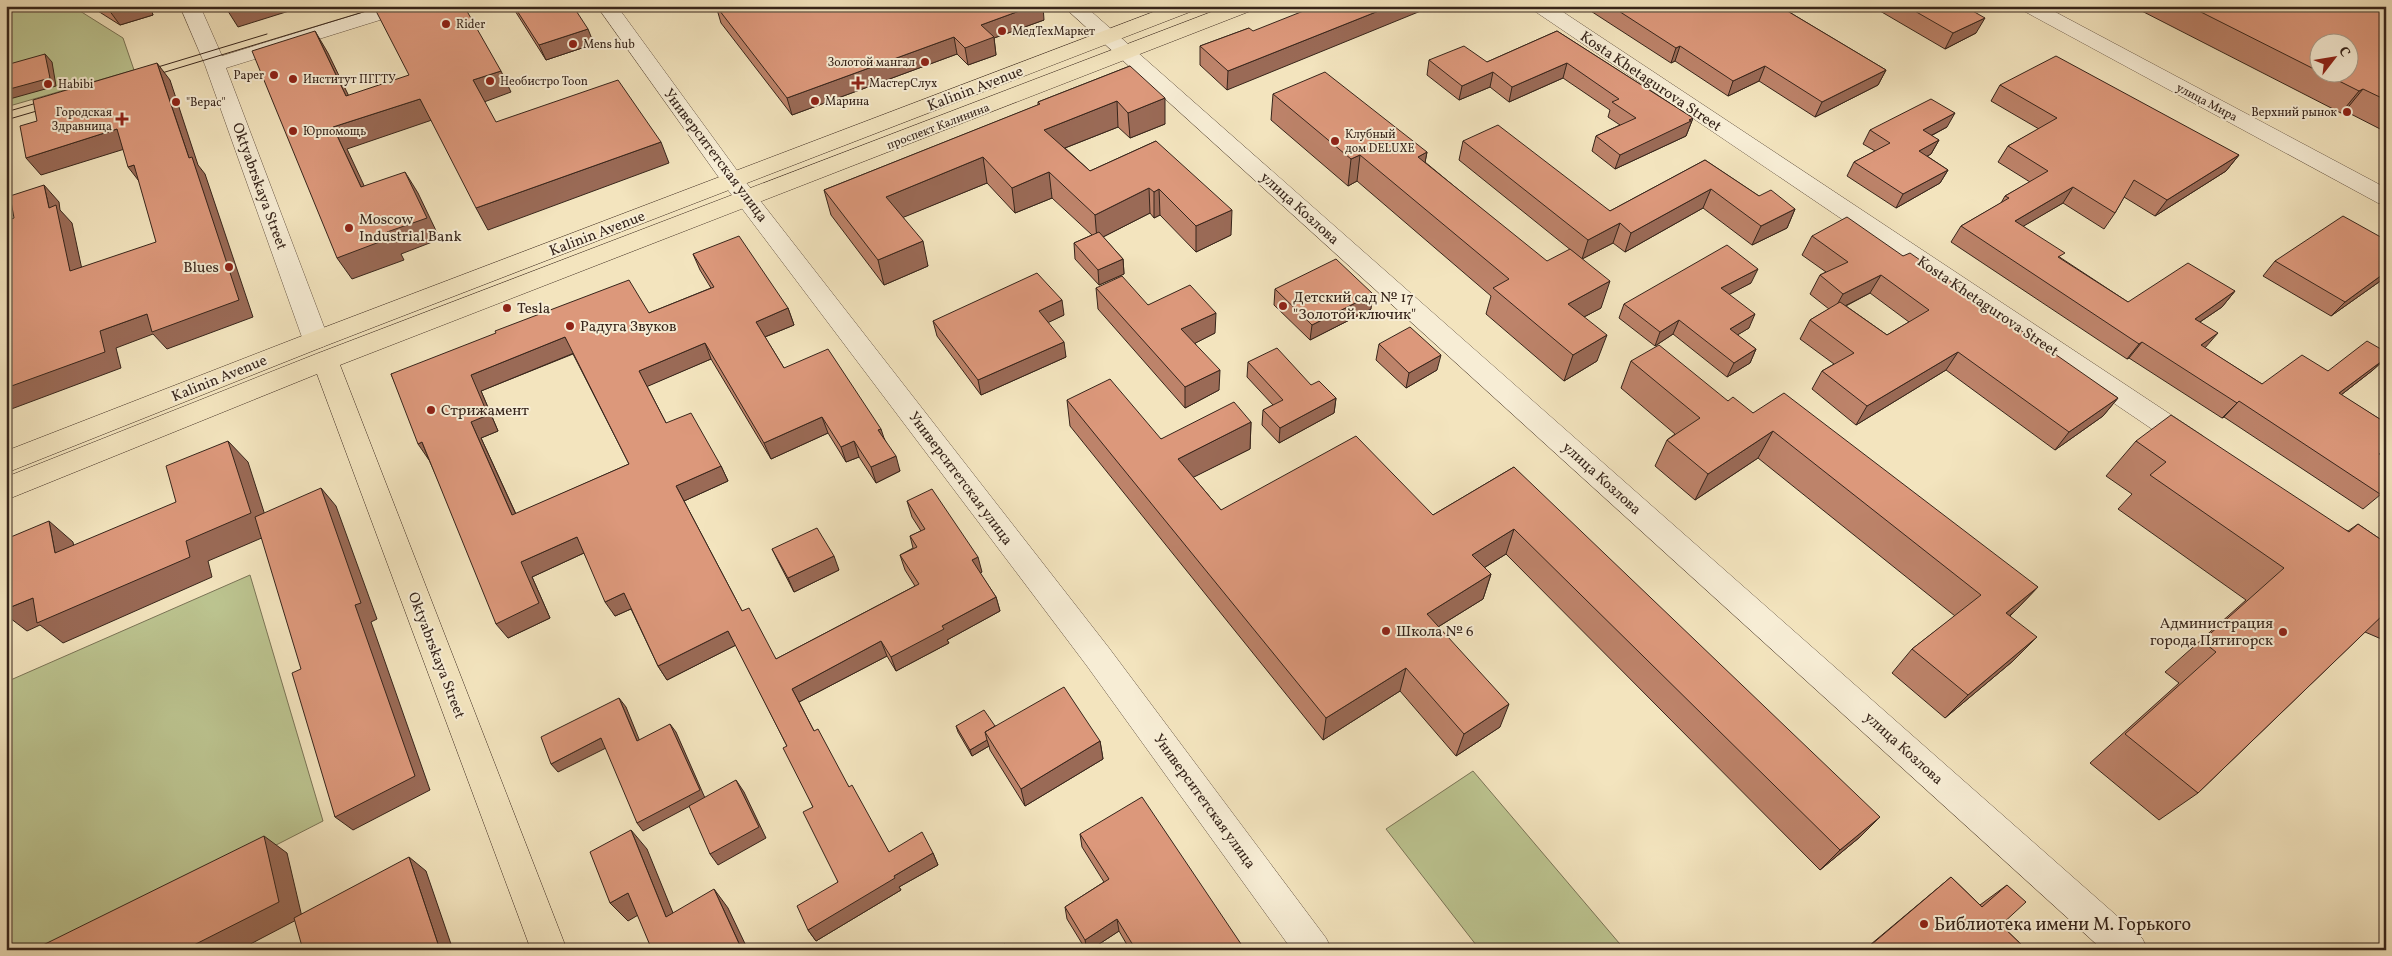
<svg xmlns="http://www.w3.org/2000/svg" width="2392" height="956" viewBox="0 0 2392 956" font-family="Vollkorn,serif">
<rect width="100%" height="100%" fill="#f3e4be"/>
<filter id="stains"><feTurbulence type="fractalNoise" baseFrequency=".004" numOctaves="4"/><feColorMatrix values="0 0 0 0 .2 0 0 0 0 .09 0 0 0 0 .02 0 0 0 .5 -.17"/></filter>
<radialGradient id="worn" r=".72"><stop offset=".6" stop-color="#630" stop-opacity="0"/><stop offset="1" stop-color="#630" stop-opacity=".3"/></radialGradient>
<path fill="#bcc490" stroke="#7a7456" d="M6,6H72L123,38L134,70L6,107Z
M250,575L323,821L71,950H6V682Z
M1473,771L1625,950H1480L1386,829Z"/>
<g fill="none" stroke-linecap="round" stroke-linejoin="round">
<defs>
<path id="minor" d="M180,6H200L222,56L384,6H415L412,10L226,68L329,340L325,346L316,349L307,346L303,340L205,65Z
M597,6H617L741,176L1109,648L1326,938L1332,950H1292L1087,666L725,186Z
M1063,6H1085L2142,938L2148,950H2103Z
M1530,6H1554L2203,436L2206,443L2203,450L2193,453L2183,450L1533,10Z
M2019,6H2044L2386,188V205L2378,203L2022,10Z"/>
<path id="major" d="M1169,6H1198L1195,10L325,346L6,473V451L307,334Z
M1227,6H1256L1253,10L340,365L567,950H531L317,374L6,500V477L316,354Z"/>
</defs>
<use href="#minor" stroke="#654" stroke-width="1"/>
<use href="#major" stroke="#37251b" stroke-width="1"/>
<use href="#minor" fill="#f7edd5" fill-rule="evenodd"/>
<use href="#major" fill="#f3e4be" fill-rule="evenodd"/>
<path stroke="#37251b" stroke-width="1" d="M148,70L267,34
M152,76L383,6
M6,112L47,100
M6,120L47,108"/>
</g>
<path fill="#bd836a" stroke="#37251b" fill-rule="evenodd" d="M90,6H150L153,15L120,25Z
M512,6H573L594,44L546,60Z
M716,6L1044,20L994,38L996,55L968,65L957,54L792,115L721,23Z
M1583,6H1779L1886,70L1878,85L1815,117L1759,81L1728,96L1675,61L1671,63Z
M1882,6H1964L1976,33L1945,49L1880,11Z
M2132,6H2386V132L2345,111L2341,113ZM2320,42L2350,72H2320Z
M1249,28L1227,90L1200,65V46Z
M1557,31L1693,118L1686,136L1615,169L1592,151L1596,136L1620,125L1608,117L1610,110L1563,78L1509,102L1490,87L1459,100L1427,75L1429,60L1487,62Z
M1130,66L1165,124L1130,138L1118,127L1065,148L1090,171L1156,141L1231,235L1196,252L1160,215L1154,218L1150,213L1103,237L1123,259L1124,274L1099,285L1075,259L1074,243L1092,235L1052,198L1015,213L987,183L903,217L928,266L884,285L831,215L824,190L1038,105V102Z
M2000,85L2239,155L2226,171L2155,216L2124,197L2115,213L2104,229L2063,203L2023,226L2061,258L2128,302L2235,291L2222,307L2200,322L2205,348L2262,384L2328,371L2386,352V358L2373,370L2341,395L2386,423V449L2380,454L2386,490L2363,509L2224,417L2222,418L2129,358L2127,359L1951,242L1961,226L2001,203L2005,196L2030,182L1998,162L2008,146L2039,129L1991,101Z
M1273,94L1427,152L1425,162L1601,308L1584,317L1597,361L1564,381L1486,314L1491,296L1357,181L1348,186L1271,120Z
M1947,127L1931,136L1939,140L1931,154L1927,156L1948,170L1940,183L1896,208L1847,176L1854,162L1875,151L1863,144L1870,130Z
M1463,141L1610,211L1705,160L1759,196L1795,209L1787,228L1752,245L1703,208L1625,252L1613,243L1582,259L1459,160Z
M1812,236L1903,256L2118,398L2103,416L2055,450L1946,370L1856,425L1812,389L1822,371L1834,364L1800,339L1810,320L1829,309L1810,294L1820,275L1826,272L1802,255ZM1870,293L1909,322L1887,335L1846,306Z
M2386,240V277L2331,316L2263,276L2275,261Z
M693,254L788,308L794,325L765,337L784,368L884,438L900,471L876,483L859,457L846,462L828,433L771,459L711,359L647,386L666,423L721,466L728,481L684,501L742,611L776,659L915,586L905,570L900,555L913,548L910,536L921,531L912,517L907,501L982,572L980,573L996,597L1000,611L947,640L949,643L896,671L887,656L799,702L814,731L889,852L933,853L938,865L899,887L901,890L816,941L808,930L838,882L813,807L787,746L736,645L667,680L658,666L631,609L615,616L584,553L532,577L550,618L508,638L391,374L649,313L711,288L700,270ZM573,354L629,464L516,514L481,438L498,431L481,391Z
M1751,283L1729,294L1749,328L1737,335L1756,349L1750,363L1727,377L1673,334L1655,346L1619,318L1624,304Z
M1096,288L1148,305L1215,333L1195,343L1219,390L1185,408L1098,309Z
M1275,289L1371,309L1310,340L1274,305Z
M1064,315L1048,322L1066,357L981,395L937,336L933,321Z
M1379,344L1437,370L1406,388L1376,360Z
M1631,361L1728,401L1753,413L2038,587L2015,611L2010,616L2013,661L1945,718L1892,673L1912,649L1955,616L1758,458L1695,500L1655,466L1667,440L1675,434L1621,388Z
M1248,362L1311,385L1336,398L1334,413L1279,443L1262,425L1263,410L1273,405L1247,377Z
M1067,400L1161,439L1251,422L1250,449L1193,477L1221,510L1433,515L1514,467L1860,837L1820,870L1506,554L1484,568L1491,574L1483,599L1438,627L1500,727L1456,756L1400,691L1323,740L1070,426Z
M2136,441L2348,531L2358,524L2386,543V641L2365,632L2198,793L2159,820L2090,763L2179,683L2165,672L2246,600L2118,509L2132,494L2106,476Z
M772,549L839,570L794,592L779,563Z
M956,726H995L1100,741L1103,759L1025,806L990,750L989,746L972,756L958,732Z
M1080,834L1245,950H1130L1119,931L1090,950H1086L1067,919L1065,907L1104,882L1082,847Z
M1951,877L1980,905L2007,885L2001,925L2027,950H1864Z"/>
<path fill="#9a6a56" stroke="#37251b" d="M106,6H150L153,15L120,25Z
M231,6H305L238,27L226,8Z
M1033,6H1043L1044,20L994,38L996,55L968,65L965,48L981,25Z
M1391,6H1433L1227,90L1228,71Z
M1985,18L1976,33L1945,49L1953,33Z
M588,29L594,44L546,60L539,45Z
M315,31L328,53L359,117L346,96Z
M954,37L957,54L792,115L787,98Z
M1680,46L1675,61L1671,63L1676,48Z
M45,54L52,62L56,86L6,100V90Z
M157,63L170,80L198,165L205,174L253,317L167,349L153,334L116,348L121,368L6,411V388L100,331L147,314L189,158Z
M1567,63L1563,78L1509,102L1512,87Z
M1765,66L1759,81L1728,96L1733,81Z
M1886,70L1878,85L1815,117L1822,102Z
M501,71L511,92L484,102L473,80Z
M1493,72L1490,87L1459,100L1462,86Z
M2363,89L2345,111L2341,113L2359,91Z
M1165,98V124L1130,138L1128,113Z
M420,99L432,120L347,149L375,209L361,187L333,127Z
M1117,101L1118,127L1047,155L1044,130Z
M1955,113L1947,127L1915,144L1923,130Z
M1693,118L1686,136L1615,169L1620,155Z
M117,129L131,147L41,175L26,158Z
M1939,140L1931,154L1911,165L1919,151Z
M661,142L669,163L488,230L476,208Z
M1427,152L1422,179L1418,157Z
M1360,155L1357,181L1348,186L1351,159Z
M2239,155L2226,171L2155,216L2167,200Z
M983,157L987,183L892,222L886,197Z
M134,165L142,185L128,167Z
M1948,170L1940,183L1896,208L1903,194Z
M405,172L418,193L440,239L401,254L404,260L352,279L337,258L387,232Z
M1049,172L1052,198L1015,213L1012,188Z
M44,185L59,202L60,210L72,223L86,288L70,271L49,208Z
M2073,187L2063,203L2005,237L2015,221Z
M1149,188L1150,213L1097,240L1095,215Z
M1159,189L1160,215L1154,218V192Z
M1711,189L1703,208L1625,252L1631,233Z
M1795,209L1787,228L1752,245L1761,226Z
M1232,210L1231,235L1196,252V226Z
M1620,223L1613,243L1582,259L1588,240Z
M923,241L928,266L884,285L878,260Z
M1123,259L1124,274L1099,285L1098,270Z
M1758,269L1751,283L1715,302L1721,288Z
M2386,272V277L2331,316L2345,302Z
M1881,275L1870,293L1833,312L1843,294Z
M1610,281L1601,308L1559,330L1568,304Z
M2235,291L2222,307L2182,334L2195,319Z
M1373,294L1371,309L1310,340L1312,325Z
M1062,300L1064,315L1041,326L1039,311Z
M788,308L794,325L762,338L756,322Z
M1216,313L1215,333L1182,350L1181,329Z
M1755,314L1749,328L1724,343L1730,329Z
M1679,320L1673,334L1655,346L1660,332Z
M2218,333L2204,349L2201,345Z
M1607,335L1597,361L1564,381L1573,355Z
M565,337L574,353L481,391L498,431L481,438L523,530L512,515L471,422V375Z
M1064,342L1066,357L981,395L978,380Z
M2142,342L2129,358L2127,359L2139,344Z
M705,343L711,359L646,387L639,371Z
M1756,349L1750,363L1727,377L1734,363Z
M1958,352L1946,370L1856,425L1867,406Z
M1441,355L1437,370L1406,388L1409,373Z
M2386,358L2373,370L2323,409L2339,393Z
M1220,370L1219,390L1185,408V387Z
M1336,398L1334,413L1279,443L1280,428Z
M2118,398L2103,416L2055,450L2069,432Z
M2239,401L2224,417L2222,418Z
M822,417L828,433L771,459L764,443Z
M1251,422L1250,449L1178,485V459Z
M881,429L886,444L878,430Z
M1773,431L1758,458L1695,500L1708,474Z
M228,441L248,462L271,534L208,561L212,577L63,643L40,625L27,631L6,615V609L33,598L186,541Z
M854,441L859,457L846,462L841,447Z
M422,442L429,460L418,444Z
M896,456L900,471L876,483L871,467Z
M721,466L728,481L684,501L676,486Z
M321,488L336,506L377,619L371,622L430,790L353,830L335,817L355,605Z
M49,521L73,542L79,573L55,553Z
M1514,529L1506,554L1464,580L1472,555Z
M577,537L586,552L532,577L550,618L508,638L496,624L521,562Z
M834,556L839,570L794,592L788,578Z
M978,557L982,572L976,575L972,560Z
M1491,574L1483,599L1420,638L1427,614Z
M2038,587L2015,611L1983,637L2006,613Z
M624,593L633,608L615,616L605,602Z
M996,597L1000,611L947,640L949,643L896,671L891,657L942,626Z
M728,631L736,645L667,680L658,666Z
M2037,637L2013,661L1945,718L1968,695Z
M881,641L887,656L799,702L792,689Z
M1406,668L1400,691L1323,740L1326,718Z
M619,698L626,707L643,749L637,741Z
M1509,704L1500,727L1456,756L1464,734Z
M670,724L676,732L705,798L643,831L637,823Z
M601,738L608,747L558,772L551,764Z
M987,740L989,746L972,756L970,750Z
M1100,741L1103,759L1025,806L1021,789Z
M736,780L744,792L766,838L718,865L710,854Z
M1880,817L1860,837L1820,870L1840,850Z
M631,830L647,849L682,935L666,917Z
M264,836L287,853L302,917L239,950H184Z
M933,853L938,865L899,887L901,890L816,941L808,930L894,876Z
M409,857L426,871L453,950H440Z
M714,889L728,908L748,950H742Z
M628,893L645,911L628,921L610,903Z
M1117,919L1119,931L1090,950H1087L1085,940Z"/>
<path fill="#dc987b" stroke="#37251b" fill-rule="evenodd" d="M392,6H464L501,71L473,80L496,122L618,80L661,142L476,208L420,99L333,127L361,187L405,172L427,218L387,232L390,238L337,258L252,51L315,31L346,96L409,75L376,11Z
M514,6H573L588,29L539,45Z
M716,6H1033L981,25L994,37L965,48L954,37L787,98Z
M1316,6H1391L1228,71L1200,46L1249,28L1253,31Z
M1611,6H1779L1886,70L1822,102L1765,66L1733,81L1680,46L1676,48Z
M1906,6H1964L1985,18L1953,33Z
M2189,6H2386V100L2363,89L2359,91L2321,72H2350V42H2320V72Z
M1557,31L1693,118L1689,120L1691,121L1620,155L1596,136L1636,118L1612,102L1619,99L1567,63L1512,87L1493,72L1462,86L1429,60L1464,46L1487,62Z
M45,54L50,78L6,90V65Z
M2056,56L2239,155L2167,200L2134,180L2115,213L2073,187L2015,221L2065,253L2058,257L2128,302L2188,263L2235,291L2195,319L2218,333L2201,345L2262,384L2302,355L2328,371L2367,341L2386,352V358L2339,393L2386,423V448L2379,454L2386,458V489L2380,494L2239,401L2237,403L2142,342L2139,344L1961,226L2009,198L2005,196L2048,171L2008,146L2057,118L2000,85Z
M157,63L189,158L192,157L239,300L152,332L147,314L100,331L105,352L6,388V221L14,218L10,196L44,185L49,208L56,205L70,271L156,242L134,165L128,167L117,129L26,158L20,126L37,121L33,100Z
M1130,66L1165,98L1128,113L1117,101L1044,130L1090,171L1156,141L1232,210L1196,226L1159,189L1154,192L1149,188L1095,215L1049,172L1012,188L983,157L886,197L923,241L878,260L824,190L1040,104L1038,102Z
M1325,72L1427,152L1418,157L1547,261L1570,249L1610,281L1568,304L1607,335L1573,355L1493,288L1509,279L1360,155L1351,159L1273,94Z
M1931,99L1955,113L1923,130L1939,140L1919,151L1948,170L1903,194L1854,162L1890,143L1870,130Z
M1498,125L1610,211L1705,160L1759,196L1771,190L1795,209L1761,226L1711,189L1631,233L1620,223L1588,240L1463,141Z
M2343,216L2386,240V272L2345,302L2275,261Z
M1847,217L1903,256L1910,253L2118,398L2069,432L1958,352L1867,406L1822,371L1854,353L1810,320L1840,302L1887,335L1929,310L1881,275L1843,294L1820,275L1848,262L1812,236Z
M1099,232L1123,259L1098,270L1074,243Z
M739,236L788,308L756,322L784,368L828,349L881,429L878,430L896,456L871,467L854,441L841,447L822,417L764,443L705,343L639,371L666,423L691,413L721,466L676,486L742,611L749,608L776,659L919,584L900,555L917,547L910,536L925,529L907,501L932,489L978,557L972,560L996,597L942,626L944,629L891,657L881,641L792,689L814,731L818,729L849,787L852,785L889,852L922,832L933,853L894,876L895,878L808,930L797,906L838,882L803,812L813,807L783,748L787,746L728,631L658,666L624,593L605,602L577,537L521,562L539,603L496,624L422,442L418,444L391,374L496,333L495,331L629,280L649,313L714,287L693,254ZM565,337L629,464L512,515L471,422L488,415L471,375Z
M1727,245L1758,269L1721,288L1755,314L1730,329L1756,349L1734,363L1679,320L1660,332L1624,304Z
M1336,259L1373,294L1312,325L1275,289Z
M1037,273L1062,300L1039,311L1064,342L978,380L933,321Z
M1122,276L1148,305L1190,285L1216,313L1181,329L1220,370L1185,387L1096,288Z
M1410,327L1441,355L1409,373L1379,344Z
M1659,345L1728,401L1733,397L1753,413L1784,393L2038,587L2006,613L2037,637L1968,695L1912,649L1981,595L1773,431L1708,474L1667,440L1700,418L1631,361Z
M1277,348L1311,385L1319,381L1336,398L1280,428L1263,410L1283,400L1248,362Z
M1110,379L1161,439L1234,402L1251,422L1178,459L1221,510L1356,436L1433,515L1514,467L1880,817L1840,850L1514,529L1472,555L1491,574L1427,614L1509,704L1464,734L1406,668L1326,718L1067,400Z
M2171,415L2349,532L2358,524L2386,543V612L2198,793L2125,734L2216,652L2202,641L2284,568L2150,475L2166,462L2136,441Z
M228,441L251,513L186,541L190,557L37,623L33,598L6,609V539L49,521L55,553L176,502L166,466Z
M321,488L361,603L355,605L415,776L335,817L292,673L301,669L255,517Z
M817,528L834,556L788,578L772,549Z
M1064,687L1100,741L1021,789L985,732Z
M619,698L637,741L670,724L700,790L637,823L601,738L551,764L541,737Z
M984,710L995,726L985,732L987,740L970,750L956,726Z
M736,780L759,827L710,854L689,806Z
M1142,797L1239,941L1245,950H1136L1117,919L1085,940L1065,907L1109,879L1080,834Z
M631,830L666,917L714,889L742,950H652L628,893L610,903L590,852Z
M264,836L279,902L184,950H39V947Z
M409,857L440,950H303L294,918Z
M1951,877L1982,907L2007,885L2026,902L2001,925L2027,950H1865Z
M1005,944L1008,950H995Z"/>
<g fill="#8f2418" stroke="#f7edd5" stroke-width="2">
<circle cx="446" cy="24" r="5"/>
<circle cx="1002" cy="31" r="5"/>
<circle cx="573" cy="44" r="5"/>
<circle cx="925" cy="62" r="5"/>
<circle cx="274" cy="75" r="5"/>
<circle cx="293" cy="79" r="5"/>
<circle cx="490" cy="81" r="5"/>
<path d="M855.5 75.5h5v5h5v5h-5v5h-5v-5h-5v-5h5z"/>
<circle cx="48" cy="84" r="5"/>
<circle cx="815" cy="101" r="5"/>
<circle cx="176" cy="102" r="5"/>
<circle cx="2347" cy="112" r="5"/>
<path d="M119.5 111.5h5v5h5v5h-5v5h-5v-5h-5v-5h5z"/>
<circle cx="293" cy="131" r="5"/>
<circle cx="1335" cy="141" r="5"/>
<circle cx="349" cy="228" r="5"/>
<circle cx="229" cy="267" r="5"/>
<circle cx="1283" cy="306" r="5"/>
<circle cx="507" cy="308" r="5"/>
<circle cx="570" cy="326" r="5"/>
<circle cx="431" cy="410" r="5"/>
<circle cx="1386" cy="631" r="5"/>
<circle cx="2283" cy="632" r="5"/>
<circle cx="1924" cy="924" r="5"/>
</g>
<g text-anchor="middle" stroke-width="4" stroke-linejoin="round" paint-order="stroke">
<g font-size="12" fill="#37251b" stroke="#f7edd5" text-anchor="start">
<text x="456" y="28">Rider</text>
<text x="1012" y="35">МедТехМаркет</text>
<text x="583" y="48">Mens hub</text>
<text x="915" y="66" text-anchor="end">Золотой мангал</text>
<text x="264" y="79" text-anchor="end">Paper</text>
<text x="303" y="83">Институт ПГГТУ</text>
<text x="500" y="85">Необистро Toon</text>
<text x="869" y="87">МастерСлух</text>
<text x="58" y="88">Habibi</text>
<text x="825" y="105">Марина</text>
<text x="186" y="106">"Верас"</text>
<text x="112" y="116" text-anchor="end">Городская<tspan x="112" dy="14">Здравница</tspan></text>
<text x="2337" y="116" text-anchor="end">Верхний рынок</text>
<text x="303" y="135">Юрпомощь</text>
<text x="1345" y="138">Клубный<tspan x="1345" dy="14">дом DELUXE</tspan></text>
</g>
<g font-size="12" fill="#37251b" stroke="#f7edd5">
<text transform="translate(2207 102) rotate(28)" y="4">улица Мира</text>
<text transform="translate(938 126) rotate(-21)" y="4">проспект Калинина</text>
</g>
<g font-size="15" fill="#37251b" stroke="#f7edd5">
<text transform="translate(1651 81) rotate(34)" y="5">Kosta Khetagurova Street</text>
<text transform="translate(975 88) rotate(-21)" y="5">Kalinin Avenue</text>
<text transform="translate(716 155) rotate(53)" y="5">Университетская улица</text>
<text transform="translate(260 186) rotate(70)" y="5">Oktyabrskaya Street</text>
<text transform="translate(1300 208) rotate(42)" y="5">улица Козлова</text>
<text transform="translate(597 233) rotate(-21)" y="5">Kalinin Avenue</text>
<text transform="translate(1988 306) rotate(34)" y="5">Kosta Khetagurova Street</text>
<text transform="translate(219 378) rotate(-22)" y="5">Kalinin Avenue</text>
<text transform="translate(961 478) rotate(53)" y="5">Университетская улица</text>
<text transform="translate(1602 478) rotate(42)" y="5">улица Козлова</text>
<text transform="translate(437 655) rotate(69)" y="5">Oktyabrskaya Street</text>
<text transform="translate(1904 748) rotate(42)" y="5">улица Козлова</text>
<text transform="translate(1205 801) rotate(54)" y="5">Университетская улица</text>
</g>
<g font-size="15" fill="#37251b" stroke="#f7edd5" text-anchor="start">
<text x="359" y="224">Moscow<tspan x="359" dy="17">Industrial Bank</tspan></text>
<text x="219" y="272" text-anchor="end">Blues</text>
<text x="1293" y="302">Детский сад № 17<tspan x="1293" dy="17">"Золотой ключик"</tspan></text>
<text x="517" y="313">Tesla</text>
<text x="580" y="331">Радуга Звуков</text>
<text x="441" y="415">Стрижамент</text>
<text x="2273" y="628" text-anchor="end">Администрация<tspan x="2273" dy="17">города Пятигорск</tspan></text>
<text x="1396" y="636">Школа № 6</text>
</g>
<g font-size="18" fill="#37251b" stroke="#f7edd5" text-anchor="start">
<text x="1934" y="930">Библиотека имени М. Горького</text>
</g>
</g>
<rect width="2392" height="956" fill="none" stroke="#f3e4be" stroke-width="25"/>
<rect x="8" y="8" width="2377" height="941" fill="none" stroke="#37251b" stroke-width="2.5"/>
<rect x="12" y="12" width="2367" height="931" fill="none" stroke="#37251b"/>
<g transform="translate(2334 58) rotate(59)"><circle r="24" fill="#f7edd5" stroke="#aa9d8b"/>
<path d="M0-4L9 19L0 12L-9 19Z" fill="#8f2418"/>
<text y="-8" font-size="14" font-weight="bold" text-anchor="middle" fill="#37251b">С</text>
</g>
<rect width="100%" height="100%" filter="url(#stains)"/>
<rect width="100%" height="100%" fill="url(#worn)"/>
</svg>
